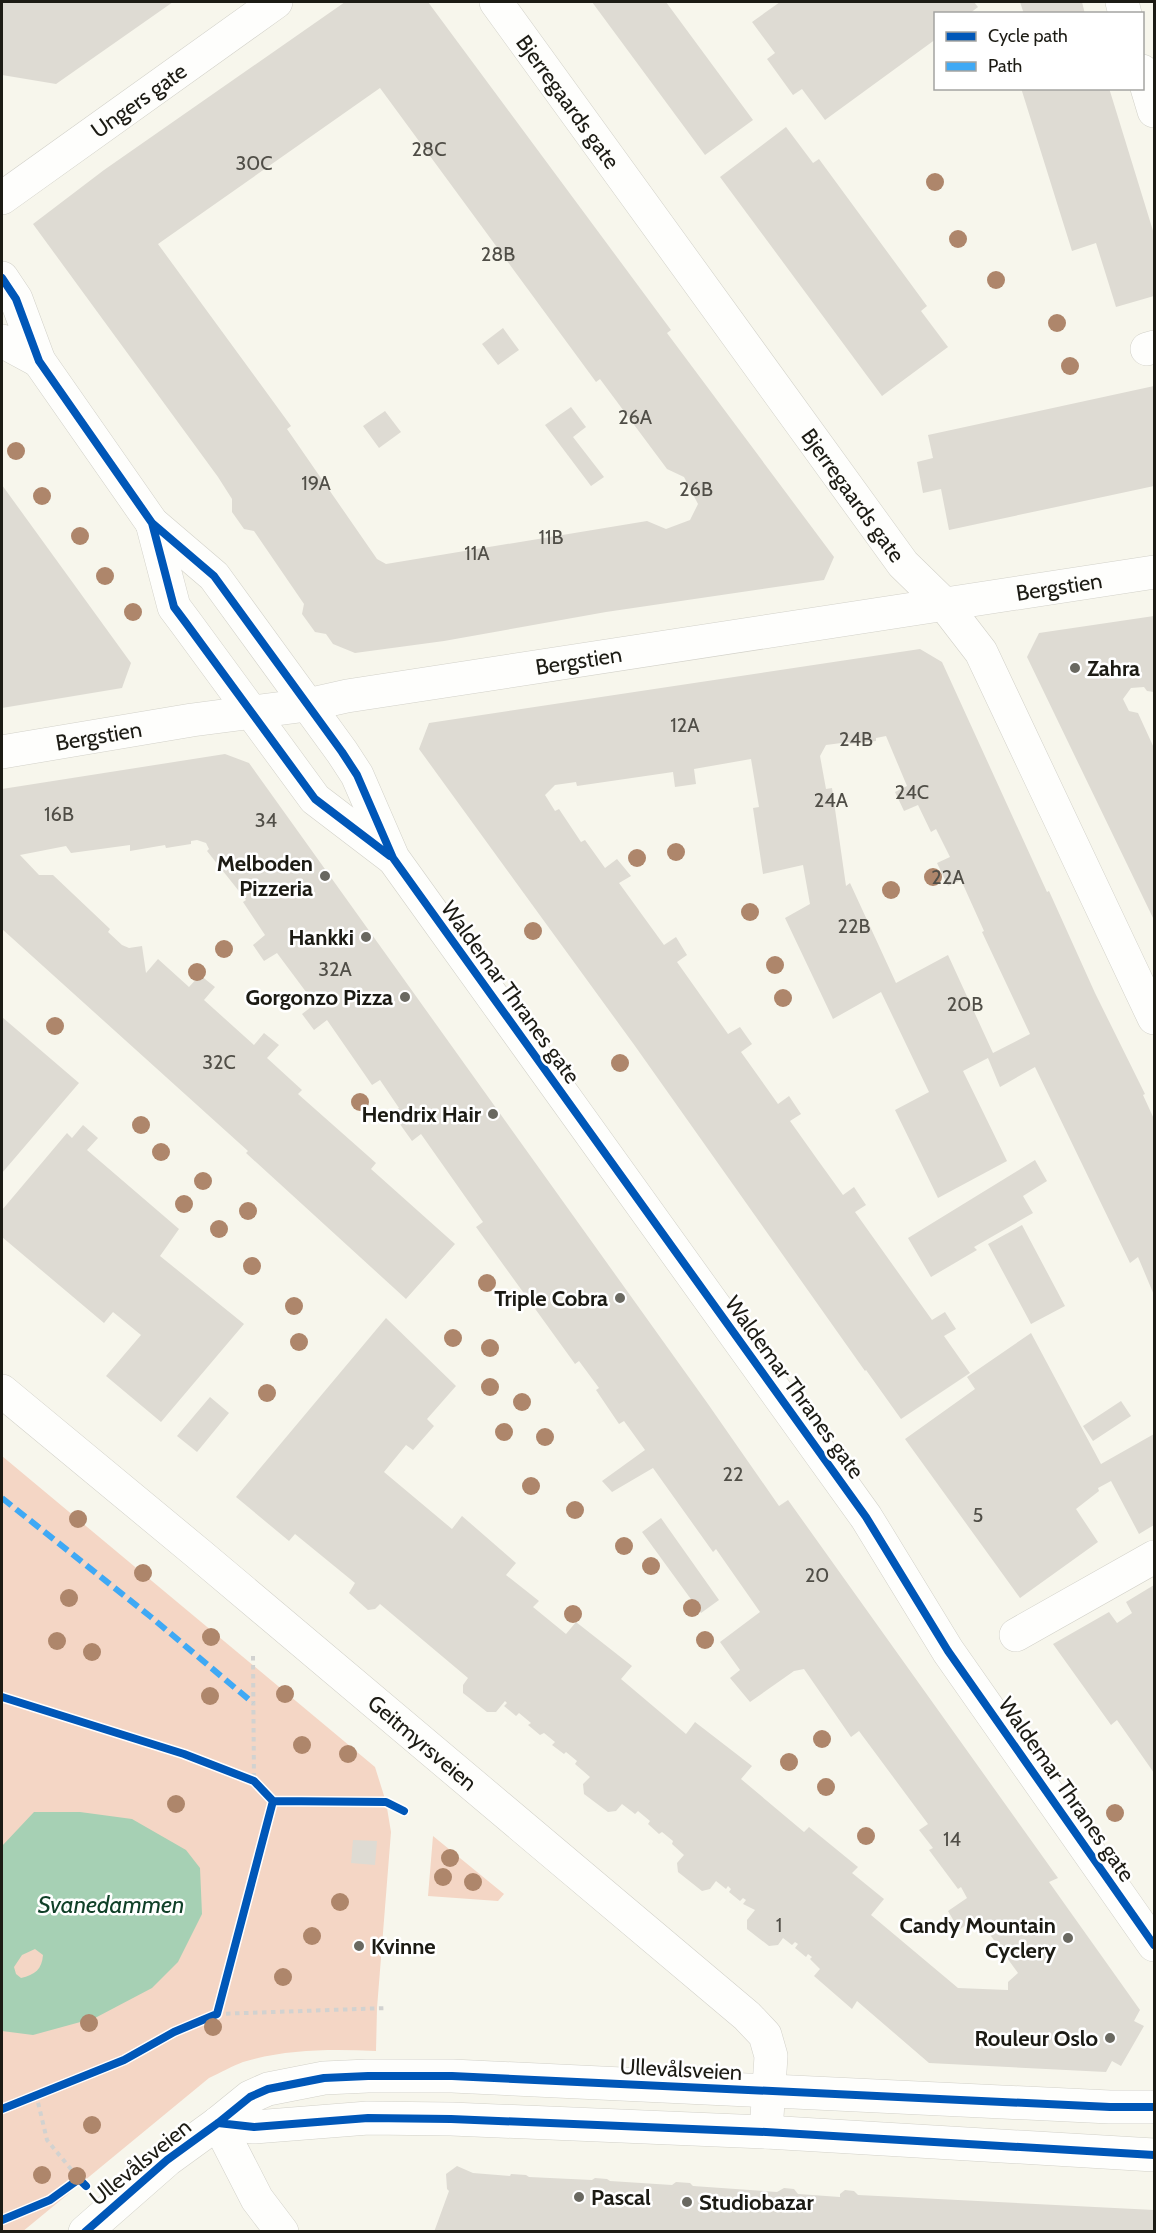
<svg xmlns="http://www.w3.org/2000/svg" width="1156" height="2233" viewBox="0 0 1156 2233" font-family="Cabin,sans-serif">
<rect width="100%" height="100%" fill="#f7f6ec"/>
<path fill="#f4d6c5" d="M2,1456L375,1767L386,1802L391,1832L377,2008L376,2051C331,2049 286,2049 243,2062C232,2066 220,2073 209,2078L22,2232L2,2231Z
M433,1836L504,1894L498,1901L428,1896Z"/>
<path fill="#a6d0b4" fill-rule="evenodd" d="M34,1812H80L132,1819L186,1850L200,1868L202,1914L178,1962L152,1988L95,2018L33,2035L2,2031V1846ZM35,1949L43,1955C42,1969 35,1975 21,1978L16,1974L14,1967L22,1955Z"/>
<path fill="#dedbd3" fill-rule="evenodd" d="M2,2H173L56,84L2,75Z
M345,2H428L671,330L667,333L834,557L824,580L606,612L444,641L355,653L333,644L326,634L315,632L302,614L304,604L254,531L244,529L232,512V499L218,477L33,224L104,170ZM380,88L596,382L600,379L667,469L684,477L698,504L690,520L666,529L647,521L386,564L377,559L287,429L291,426L158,244Z
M592,2H666L753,120L705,155Z
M780,2H974L978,7L969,14H936V39L825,120L802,89L793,95L767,59L775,53L752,22Z
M1020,2H1082L1085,14H1024Z
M1021,88H1109L1154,234V296L1116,307L1096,243L1072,251Z
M786,127L813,163L819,159L927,306L921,311L948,347L882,396L720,177Z
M503,328L519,350L498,365L482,344Z
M1154,386V486L949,530L941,489L923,493L917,462L933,458L928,435Z
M571,407L586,427L573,437L604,477L591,486L545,425Z
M385,411L401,432L379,448L363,426Z
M2,485L131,663L122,688L2,708Z
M1154,616V692L1147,691L1144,687L1131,688L1123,699L1129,711L1138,713L1154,748V920L1027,657L1039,633Z
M920,649L942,662L1047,892L1049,891L1095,993L1145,1094L1143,1095L1154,1119V1295L1138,1257L1130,1263L1035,1067L1000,1087L988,1058L963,1071L1007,1161L938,1198L895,1110L929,1092L881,992L833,1019L785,918L810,904L803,865L763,874L753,808L759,807L751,759L694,769L696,784L675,787L673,772L577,786L576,782L555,785L545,795L555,811L559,809L581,842L585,840L605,868L617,859L631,876L619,883L664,945L676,937L687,955L677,962L728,1034L740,1027L752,1044L741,1052L778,1104L789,1096L801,1114L790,1121L817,1159L843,1195L854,1187L866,1205L855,1212L932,1320L945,1312L956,1329L944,1336L970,1373L901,1419L866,1370L865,1371L635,1046L419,749L429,723ZM886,736L907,786L895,792L904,811L918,805L931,832L936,829L950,857L937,863L948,886L961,880L984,931L982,932L1030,1034L993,1053L948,955L896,983L850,883L846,886L832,788L826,789L820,756L826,745L849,742L850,744L876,741V738Z
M225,754L249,763L708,1404L779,1506L788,1500L1058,1878L1049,1882L1140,2010L1134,2021L1144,2026L1121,2066L1112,2061L1106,2072L929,2063L857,2001L852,2009L814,1976L820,1969L810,1959L812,1957L808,1954L806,1957L795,1948L798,1944L795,1942L792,1945L783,1938L778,1945L769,1946L747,1929V1920L755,1910L743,1904L746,1900L743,1898L740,1901L729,1892L731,1889L728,1886L726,1889L716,1881L710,1889L702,1891L678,1872L677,1863L684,1855L672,1844L673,1841L662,1832L659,1834L648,1824L650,1821L638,1811L635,1814L622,1804L616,1811L608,1812L584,1794L583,1784L590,1777L575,1764L577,1761L566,1752L564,1754L552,1745L555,1742L544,1733L540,1735L528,1725L531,1723L519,1713L516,1716L504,1706L507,1703L505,1701L496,1712H487L463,1693V1685L468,1678L380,1604L375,1609L368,1610L349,1593L355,1583L295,1534L289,1541L236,1497L386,1318L456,1386L427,1419L434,1426L413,1450L406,1445L384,1472L452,1529L462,1516L516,1563L506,1575L539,1601L533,1607L566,1634L576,1622L632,1666L621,1679L686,1734L695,1722L752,1766L741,1779L804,1832L809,1827L858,1867L852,1873L884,1899L871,1915L958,1988L1008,1990V1982L1018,1973L977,1917L959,1930L948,1911L967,1898L961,1887L958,1889L929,1850L933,1848L919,1830L928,1824L859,1731L851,1737L804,1669L794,1671L750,1702L730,1678L740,1670L720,1642L760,1612L716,1549L713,1552L653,1468L612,1492L602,1481L645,1450L624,1421L619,1424L596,1390L599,1388L579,1361L575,1364L476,1227L483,1222L421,1134L412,1141L392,1113L399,1108L380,1080L372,1085L327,1020L314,1030L302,1014L315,1004L277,953L264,961L253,945L265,935L243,902L246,900L207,851L209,849L206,843L197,840L191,841V844L166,848L165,845L130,851V845L71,853L66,846L20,855L39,875H53L110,929L108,932L122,945L129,948L142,946L146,973L158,959L189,987L200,975L215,987L204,1000L254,1045L264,1033L279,1045L267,1058L302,1090L298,1094L376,1163L371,1169L455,1244L406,1299L246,1153L248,1151L2,929V789Z
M2,1017L79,1083L2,1173Z
M83,1125L98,1138L87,1150L179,1229L160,1256L244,1324L161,1422L106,1376L141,1335L113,1312L104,1323L2,1237V1210L67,1133L72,1138Z
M1035,1160L1047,1181L1023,1196L1033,1213L974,1247L977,1250L931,1277L908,1238Z
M1022,1225L1065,1306L1031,1324L988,1244Z
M1031,1333L1101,1464L1154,1434V1525L1139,1534L1111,1481L1098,1488L1099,1491L1076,1509L1098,1542L1020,1598L905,1439L975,1389L967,1377Z
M210,1397L229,1413L197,1452L177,1436Z
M1121,1401L1131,1416L1093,1441L1083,1426Z
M661,1518L719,1600L701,1613L642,1532Z
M1154,1585V1773L1117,1720L1111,1725L1053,1644L1109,1612L1117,1623L1132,1613L1126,1602Z
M353,1840L377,1841L375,1865L351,1863Z
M457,2166L473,2173L510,2176L511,2174L526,2175L529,2177L592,2180L595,2178L607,2179L610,2181L672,2185L676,2182L690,2183L693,2186L777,2192L784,2188L794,2189L798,2194L840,2197V2194L845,2190L854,2191L858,2195L1154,2210V2232H434L449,2191L447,2189L446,2174Z"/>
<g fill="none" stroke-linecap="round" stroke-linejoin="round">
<defs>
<g id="minor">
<path id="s1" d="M496,2L903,564L944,604L981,652L1154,1018"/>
<path d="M1122,2L1125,14"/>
<path d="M1142,71L1154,111"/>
<path id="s2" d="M2,198L276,2"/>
<path d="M2,278L16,299L39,361L152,523L214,576L342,752L357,775L393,858L866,1517L948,1651L1154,1945"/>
<path d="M2,341L39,361"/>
<path d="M1147,349L1154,347"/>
<path d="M152,523L174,607L186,623L315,799L391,857"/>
<path id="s3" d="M2,752L192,720L307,705L347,696L1154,572"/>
<path id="s4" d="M2,1391L200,1555L747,2016L765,2035L771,2056L766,2132"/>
<path d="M1016,1635L1154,1557"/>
<path d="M218,2123L257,2199L282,2232"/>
</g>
<path id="major" d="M218,2123L254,2127L368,2118L451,2119L766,2132L1154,2155
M85,2232L167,2160L218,2123L250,2097L268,2089L324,2078L368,2076H452L1110,2107H1154"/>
</defs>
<use href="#minor" stroke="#d2d1c9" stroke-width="34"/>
<use href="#major" stroke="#d2d1c9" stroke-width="34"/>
<path stroke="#d2d2d0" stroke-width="4" stroke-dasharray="4.5 4.5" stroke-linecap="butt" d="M253,1656L254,1781
M217,2014L387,2008
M36,2094L47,2140L79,2179
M2,2220L19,2214L64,2192"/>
<use href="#minor" stroke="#fefefc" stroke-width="33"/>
<use href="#major" stroke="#fefefc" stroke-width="33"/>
<path stroke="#3fa9f5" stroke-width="6" stroke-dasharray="12 6" stroke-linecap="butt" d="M2,1498L151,1617L253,1703"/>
<defs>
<path id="cycleway" d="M2,278L16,299L39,361L152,523L214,576L342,752L357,775L393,858L866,1517L948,1651L1154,1945
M152,523L174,607L186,623L315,799L390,856
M2,1697L184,1754L254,1781L273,1801L217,2014L174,2032L124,2060L2,2109
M273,1801L386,1802L404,1811
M218,2123L254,2127L368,2118L451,2119L766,2132L1154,2155
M2,2220L50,2200L79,2179L86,2186
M85,2232L167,2160L218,2123L250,2097L268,2089L324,2078L368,2076H452L1110,2107H1154"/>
</defs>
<use href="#cycleway" stroke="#fff" stroke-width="11"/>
<use href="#cycleway" stroke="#0057b8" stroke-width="8"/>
</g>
<g fill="#ae866b">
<circle cx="935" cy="182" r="9"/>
<circle cx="958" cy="239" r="9"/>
<circle cx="996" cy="280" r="9"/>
<circle cx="1057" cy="323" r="9"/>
<circle cx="1070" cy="366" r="9"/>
<circle cx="16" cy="451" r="9"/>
<circle cx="42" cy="496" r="9"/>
<circle cx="80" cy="536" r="9"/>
<circle cx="105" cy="576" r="9"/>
<circle cx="133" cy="612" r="9"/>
<circle cx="676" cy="852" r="9"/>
<circle cx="637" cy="858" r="9"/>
<circle cx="933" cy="877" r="9"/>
<circle cx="891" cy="890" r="9"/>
<circle cx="750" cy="912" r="9"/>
<circle cx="533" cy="931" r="9"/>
<circle cx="224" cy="949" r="9"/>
<circle cx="775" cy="965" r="9"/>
<circle cx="197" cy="972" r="9"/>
<circle cx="783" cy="998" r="9"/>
<circle cx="55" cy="1026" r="9"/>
<circle cx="620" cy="1063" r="9"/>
<circle cx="360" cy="1102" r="9"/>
<circle cx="141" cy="1125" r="9"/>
<circle cx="161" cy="1152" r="9"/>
<circle cx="203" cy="1181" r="9"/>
<circle cx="184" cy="1204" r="9"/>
<circle cx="248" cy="1211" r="9"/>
<circle cx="219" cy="1229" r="9"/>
<circle cx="252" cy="1266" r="9"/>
<circle cx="487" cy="1283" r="9"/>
<circle cx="294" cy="1306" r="9"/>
<circle cx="453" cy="1338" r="9"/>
<circle cx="299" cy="1342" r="9"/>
<circle cx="490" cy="1348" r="9"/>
<circle cx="490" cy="1387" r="9"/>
<circle cx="267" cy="1393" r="9"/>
<circle cx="522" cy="1402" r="9"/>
<circle cx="504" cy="1432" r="9"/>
<circle cx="545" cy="1437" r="9"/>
<circle cx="531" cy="1486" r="9"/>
<circle cx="575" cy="1510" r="9"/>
<circle cx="78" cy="1519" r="9"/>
<circle cx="624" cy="1546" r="9"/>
<circle cx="651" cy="1566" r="9"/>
<circle cx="143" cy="1573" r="9"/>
<circle cx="69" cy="1598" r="9"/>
<circle cx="692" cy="1608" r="9"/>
<circle cx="573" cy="1614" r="9"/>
<circle cx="211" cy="1637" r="9"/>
<circle cx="705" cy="1640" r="9"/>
<circle cx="57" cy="1641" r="9"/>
<circle cx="92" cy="1652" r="9"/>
<circle cx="285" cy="1694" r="9"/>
<circle cx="210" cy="1696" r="9"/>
<circle cx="822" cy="1739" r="9"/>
<circle cx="302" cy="1745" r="9"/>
<circle cx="348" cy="1754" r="9"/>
<circle cx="789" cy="1762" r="9"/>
<circle cx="826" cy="1787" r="9"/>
<circle cx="176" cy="1804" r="9"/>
<circle cx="1115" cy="1813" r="9"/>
<circle cx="866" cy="1836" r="9"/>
<circle cx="450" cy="1858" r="9"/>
<circle cx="443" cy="1877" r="9"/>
<circle cx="473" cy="1882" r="9"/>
<circle cx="340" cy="1902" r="9"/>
<circle cx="312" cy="1936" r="9"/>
<circle cx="283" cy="1977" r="9"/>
<circle cx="89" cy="2023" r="9"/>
<circle cx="213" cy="2027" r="9"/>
<circle cx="92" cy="2125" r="9"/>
<circle cx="42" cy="2175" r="9"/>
<circle cx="77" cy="2176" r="9"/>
</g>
<g fill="#696860" stroke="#fff" stroke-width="2">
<circle cx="1075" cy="668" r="6"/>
<circle cx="325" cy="876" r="6"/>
<circle cx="366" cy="937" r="6"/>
<circle cx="405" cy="997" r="6"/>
<circle cx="493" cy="1114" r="6"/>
<circle cx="620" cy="1298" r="6"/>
<circle cx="1068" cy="1938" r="6"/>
<circle cx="359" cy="1946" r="6"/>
<circle cx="1110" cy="2038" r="6"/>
<circle cx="579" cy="2197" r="6"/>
<circle cx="687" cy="2202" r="6"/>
</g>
<g text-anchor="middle" stroke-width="5" stroke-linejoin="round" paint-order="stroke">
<g font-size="20" fill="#504e47">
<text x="429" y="156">28C</text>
<text x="254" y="170">30C</text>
<text x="498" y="261">28B</text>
<text x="635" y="424">26A</text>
<text x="316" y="490">19A</text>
<text x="696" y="496">26B</text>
<text x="551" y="544">11B</text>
<text x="477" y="560">11A</text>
<text x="685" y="732">12A</text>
<text x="856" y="746">24B</text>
<text x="912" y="799">24C</text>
<text x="831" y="807">24A</text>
<text x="59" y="821">16B</text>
<text x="266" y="827">34</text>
<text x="948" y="884">22A</text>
<text x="854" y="933">22B</text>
<text x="335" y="976">32A</text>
<text x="965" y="1011">20B</text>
<text x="219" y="1069">32C</text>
<text x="733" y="1481">22</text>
<text x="978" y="1522">5</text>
<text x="817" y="1582">20</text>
<text x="952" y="1846">14</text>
<text x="779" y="1932">1</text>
</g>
<g font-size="22" fill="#1c1b14" stroke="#fff">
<text dy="8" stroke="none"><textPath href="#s2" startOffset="168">Ungers gate</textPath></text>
<text dy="8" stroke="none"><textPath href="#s1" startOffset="123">Bjerregaards gate</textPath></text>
<text dy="8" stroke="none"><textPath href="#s1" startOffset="609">Bjerregaards gate</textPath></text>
<text dy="8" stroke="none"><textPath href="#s3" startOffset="1070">Bergstien</textPath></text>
<text dy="8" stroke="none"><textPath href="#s3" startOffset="584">Bergstien</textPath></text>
<text dy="8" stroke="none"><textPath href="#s3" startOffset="98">Bergstien</textPath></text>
<text transform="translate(511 992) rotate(54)" y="8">Waldemar Thranes gate</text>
<text transform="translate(795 1387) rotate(54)" y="8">Waldemar Thranes gate</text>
<text dy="8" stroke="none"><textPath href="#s4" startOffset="548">Geitmyrsveien</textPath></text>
<text transform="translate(1067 1789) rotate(55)" y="8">Waldemar Thranes gate</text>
<text transform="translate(681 2069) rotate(3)" y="8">Ullevålsveien</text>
<text transform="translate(140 2162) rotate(-39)" y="8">Ullevålsveien</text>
</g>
<g font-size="22" font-weight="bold" fill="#1c1b14" stroke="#fff" text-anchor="end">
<text x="1087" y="676" text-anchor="start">Zahra</text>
<text x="313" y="871">Melboden<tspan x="313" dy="25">Pizzeria</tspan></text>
<text x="354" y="945">Hankki</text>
<text x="393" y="1005">Gorgonzo Pizza</text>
<text x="481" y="1122">Hendrix Hair</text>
<text x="608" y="1306">Triple Cobra</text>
<text x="1056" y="1933">Candy Mountain<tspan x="1056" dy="25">Cyclery</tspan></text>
<text x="371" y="1954" text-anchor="start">Kvinne</text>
<text x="1098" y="2046">Rouleur Oslo</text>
<text x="591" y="2205" text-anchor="start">Pascal</text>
<text x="699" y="2210" text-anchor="start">Studiobazar</text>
</g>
<g font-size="24" font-style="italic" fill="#104028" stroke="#fff">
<text x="111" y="1913">Svanedammen</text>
</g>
</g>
<rect width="1156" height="2233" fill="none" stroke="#1c1b14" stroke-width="6"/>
<rect x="934" y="12" width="210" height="78" fill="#ffffff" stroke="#a4a4a1" stroke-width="1.5"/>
<rect x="946" y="32" width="30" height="9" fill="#0057b8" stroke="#a4a4a1" stroke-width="1.5"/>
<text x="988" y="42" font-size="18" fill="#1c1b14">Cycle path</text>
<rect x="946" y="62" width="30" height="9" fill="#3fa9f5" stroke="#a4a4a1" stroke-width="1.5"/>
<text x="988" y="72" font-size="18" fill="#1c1b14">Path</text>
</svg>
